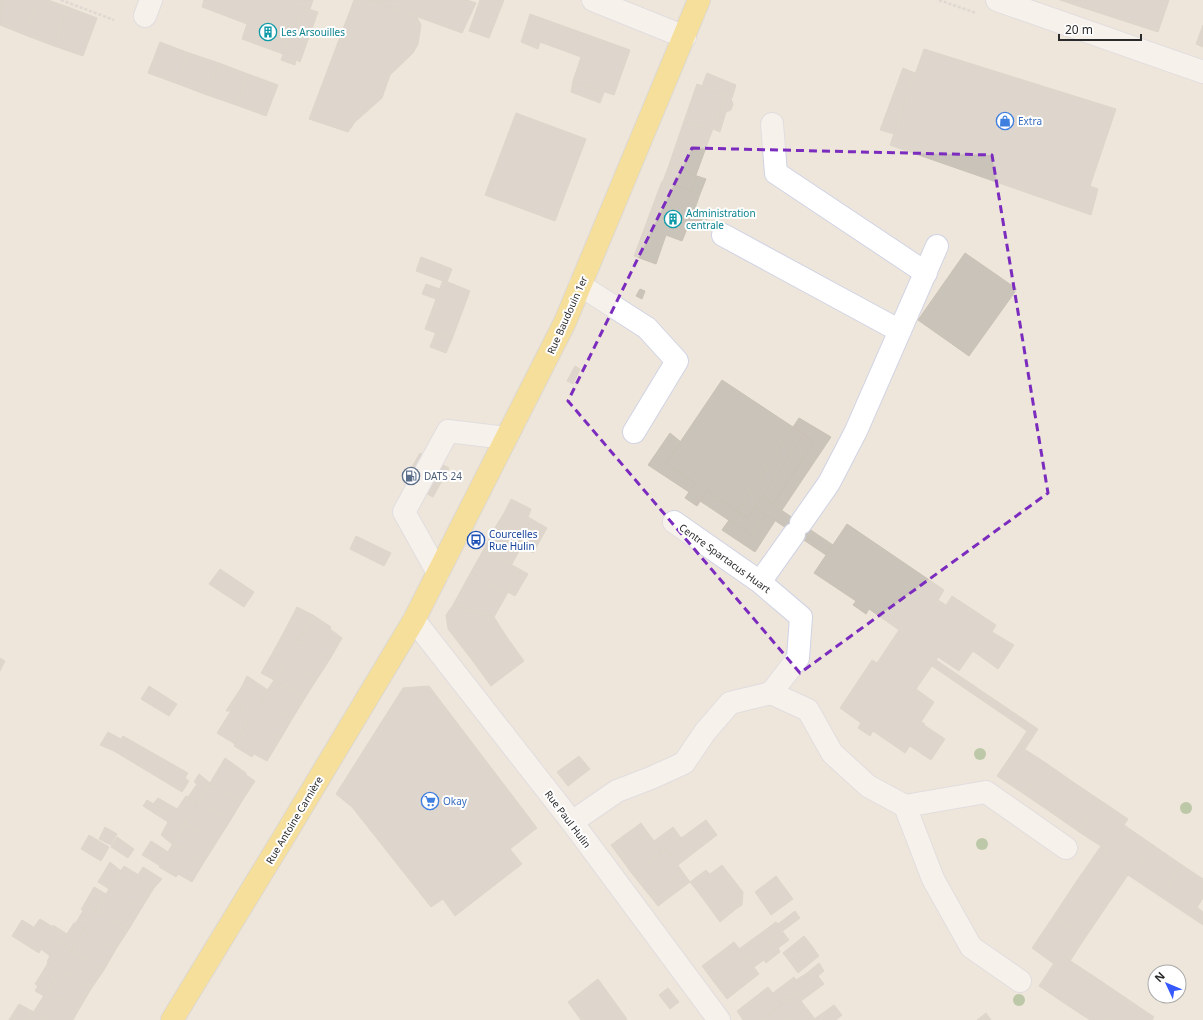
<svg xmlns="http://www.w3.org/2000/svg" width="1203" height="1020" viewBox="0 0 1203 1020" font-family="'Noto Sans',sans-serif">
<rect width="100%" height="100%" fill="#eee6da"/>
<path fill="#c9c3ba" stroke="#c9c2b4" d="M0,0H4L0,12Z
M4,0H37L25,35L0,25V12Z
M37,0H48L68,7L54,46L25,35Z
M204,0H313L310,9L302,7L283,54L242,39L247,24L202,7Z
M354,0H371L417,17L421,25L418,44L413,53L390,75L382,98L355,122L348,132L309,119Z
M371,0H467L476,3L462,33Z
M480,0H504L489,38L469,31Z
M1060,0H1086L1081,7Z
M1086,0H1169L1158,32L1081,7Z
M68,7L97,18L83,56L54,46Z
M302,7L318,12L300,62L296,60L295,65L281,60Z
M530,14L630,50L614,95L573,81L581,57L540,42L538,49L521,42Z
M1203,25V47L1196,44Z
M160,42L189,53L178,84L148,73Z
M924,49L1116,109L1090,186L1098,189L1091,215L890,145Z
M189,53L219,63L207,95L178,84Z
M219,63L248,74L236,105L207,95Z
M903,68L915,73L894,134L880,130Z
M707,73L736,85L732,98L731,99L733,104L731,110L726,112L720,132L713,129L726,95L702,86Z
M248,74L278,85L266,116L236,105Z
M573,81L604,92L600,103L571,92Z
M697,84L726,95L712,131L684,121Z
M516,113L586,139L555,221L485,195Z
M684,121L712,131L696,175L669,165Z
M669,165L697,176L691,191L663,181Z
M697,176L706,179L700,194L691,191Z
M662,181L700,194L694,211L700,214L696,227L689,224L682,241L666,235L656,264L634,256Z
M700,214L707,217L703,230L696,227Z
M965,253L1017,289L969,356L918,320Z
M421,257L452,269L447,282L443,280V281L416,271Z
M443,280L470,291L452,339L425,329Z
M426,284L440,289L436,299L422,294Z
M640,289L645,291L642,299L636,296Z
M436,332L452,339L446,353L430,347Z
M575,366L580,369L573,384L567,381Z
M722,380L793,427L737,511L707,491L697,506L685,498L695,483L666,463Z
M799,418L831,437L782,510L773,504L814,442L793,427Z
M793,427L804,434L748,518L737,511Z
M670,433L681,442L666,463L695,483L689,492L648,465Z
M804,434L814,442L773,504L762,497Z
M420,453L449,468L433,497L404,481Z
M707,491L748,518L755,507L765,514L751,535L700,501Z
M762,497L833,545L826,555L755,507Z
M511,499L531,509L528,517L547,528L533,553L525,548L534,531L504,513Z
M504,513L534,531L525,548L493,531Z
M765,514L775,521L755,552L722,530L729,520L751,535Z
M847,524L944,590L938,600L946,605L952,596L996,625L992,632L1014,645L998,669L973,651L959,671L938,657L936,660L916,689L934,702L921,722L925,724L924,725L945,739L931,760L910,746L905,753L873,731L870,736L858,728L861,723L840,708L872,660L877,663L899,630L869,609L866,614L853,605L856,601L814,573Z
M493,531L522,546L512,564L484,549Z
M356,536L391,553L384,566L350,549Z
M484,549L521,570L507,594L471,572Z
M220,569L254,592L244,607L209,584Z
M521,570L528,574L515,596L508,592Z
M471,572L507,594L494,617L453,605Z
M453,605L494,617L506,636L472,660L448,629L446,615Z
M297,607L313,615L299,640L285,630Z
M313,615L331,627L330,629L342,638L330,659L299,640Z
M285,630L299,640L285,661L273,652Z
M506,636L524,661L491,686L472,660Z
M299,640L330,659L317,679L286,660Z
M273,652L285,661L274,680L261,673Z
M0,658L5,661L0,671Z
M286,660L317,679L305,698L274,680Z
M936,660L1038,729L1025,749L1018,745L1027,731L932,666Z
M247,676L268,690L251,717L239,710L249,693L241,688Z
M274,680L305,698L292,719L261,700Z
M149,686L177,704L169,716L141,699Z
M429,686L537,828L510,849L522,864L455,916L443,899L431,907L352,807L336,794L403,688Z
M241,688L249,693L239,710L251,717L248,722L231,711H226Z
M261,700L292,719L281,738L248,722Z
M231,711L248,722L235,744L217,733Z
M248,722L281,738L267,761L254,754L252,757L234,746Z
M108,732L121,739L123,736L188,773L185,778L189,781L182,792L114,751L100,745Z
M1018,745L1046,763L1024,794L997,776Z
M579,756L590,769L568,786L557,772Z
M225,758L246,773V775L255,781L242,801L210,783Z
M1046,763L1073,782L1052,813L1024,794Z
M199,774L210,783L198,802L188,797L197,784L194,782Z
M1073,782L1100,800L1079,832L1052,813Z
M210,783L242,801L230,821L198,802Z
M186,796L198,802L185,823L153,804L158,798L177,809Z
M147,800L185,823L172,844L161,835L168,822L143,806Z
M1100,800L1128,819L1107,850L1079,832Z
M198,802L230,821L216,843L185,823Z
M706,820L717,835L678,865L666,849Z
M185,823L216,843L204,862L173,843Z
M641,823L648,833L619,856L611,845Z
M1124,825L1153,845L1131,877L1103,858Z
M105,827L117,834L111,845L99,839Z
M673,827L681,838L663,852L654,841Z
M648,833L663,852L633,875L619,856Z
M89,835L109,847L101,861L81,849Z
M117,837L134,849L128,858L111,847Z
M151,841L162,848L154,862L142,855Z
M173,843L204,862L192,882L178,874L176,877L159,867L160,866L154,862L162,848L168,852Z
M1153,845L1182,865L1161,897L1131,877Z
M1101,846L1107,850L1103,858L1128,875L1106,907L1074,885Z
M666,849L682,871L650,896L633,875Z
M110,862L121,871L109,889L98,882Z
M722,865L743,892L742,905L736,909L715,880L698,892L690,882L706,870L710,874Z
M1182,865L1203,879V898L1191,917L1161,897Z
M124,866L142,877L140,880L154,888L141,909L109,889Z
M143,867L162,879L154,888L140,880L142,877L138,875Z
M682,871L690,882L658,906L650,896Z
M776,876L793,899L771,915L755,892Z
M715,880L736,909L720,922L698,892Z
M1074,885L1106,907L1085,938L1053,917Z
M94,887L106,894L96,910L85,903Z
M109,889L141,909L129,929L96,910Z
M85,903L96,910L84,929L75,924L83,911L81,909Z
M1197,907L1203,912V925L1191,917Z
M96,910L129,929L116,949L83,931Z
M795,911L800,918L747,958L739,949L776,922L778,924Z
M1053,917L1085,938L1070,961L1060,954L1054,964L1032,948Z
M40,919L53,927V925L67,934L61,943L34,927Z
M22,920L71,950L60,970L47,962L50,956L41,949L39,953L12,936Z
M74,923L84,929L71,950L61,943Z
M83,931L116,949L104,970L71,950Z
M783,932L789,940L778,948L780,952L766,963L764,960L754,967L747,958Z
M804,936L812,946L790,962L783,953Z
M734,942L747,958L714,982L702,966Z
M812,946L819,956L798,973L790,962Z
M71,950L104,970L91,989L60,970Z
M1060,954L1092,975L1070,1007L1039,986Z
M747,958L759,974L727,999L714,982Z
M48,963L60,970L44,996L35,991L38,986L35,984Z
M819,963L824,971L813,980L807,973Z
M60,970L91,989L78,1011L47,991Z
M807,973L813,980L782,1005L773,993L794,977L796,980Z
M1092,975L1123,996L1107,1020H1090L1070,1007Z
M818,976L824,984L801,1001L815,1019L813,1020H792L780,1005Z
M598,979L627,1019L626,1020H581L568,1002Z
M768,987L782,1005L761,1020H743L737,1011Z
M668,988L679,1002L670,1009L659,995Z
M47,991L78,1011L73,1020H49L34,1011Z
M1123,996L1154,1017L1152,1020H1107Z
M19,1004L34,1012L29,1020H9Z
M780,1005L792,1020H761Z
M834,1005L842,1015L836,1020H813Z
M34,1011L49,1020H29Z
M986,1013L991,1020H977Z"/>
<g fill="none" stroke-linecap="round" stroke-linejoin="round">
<defs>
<path id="minor" d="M593,0L685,37
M997,0L1203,72
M145,16L151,0
M772,124L776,173L926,273
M723,235L900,331
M580,285L647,328L677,361L634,432
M674,522L760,582L801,617L798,658L771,693
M801,523L829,483L856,431L937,246
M438,573L404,512L448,431L506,438
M760,582L794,534
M414,620L572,822L719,1020
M905,806L933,879L971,947L1020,981
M572,822L617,791L651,778L684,763L705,732L730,703L771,693L808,710L832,753L868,786L905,806L986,792L1066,848"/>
<path id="major" d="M172,1020L282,840L414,620L565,322L699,0"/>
</defs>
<use href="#minor" stroke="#d0d3e5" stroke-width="24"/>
<use href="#major" stroke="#c8c8c8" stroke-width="24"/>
<path stroke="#c8c8c8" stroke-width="2.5" stroke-dasharray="3 2" stroke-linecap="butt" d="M61,0L114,20
M939,0L976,13"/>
<use href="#minor" stroke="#fff" stroke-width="22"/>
<use href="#major" stroke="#ffd84e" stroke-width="22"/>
</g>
<g fill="#7fa56c">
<circle cx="980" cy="754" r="6"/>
<circle cx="1186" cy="808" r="6"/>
<circle cx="982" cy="844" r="6"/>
<circle cx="1019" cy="1000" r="6"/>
</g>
<path d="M0 0H1203V1020H0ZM692,148L992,155L1048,493L800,673L568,401Z" fill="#eee6da" fill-opacity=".55" fill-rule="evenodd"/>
<path fill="none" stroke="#7b2cbf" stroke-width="3" stroke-dasharray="8 5" stroke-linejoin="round" d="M692,148L992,155L1048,493L800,673L568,401Z"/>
<defs>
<symbol id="building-ring" viewBox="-11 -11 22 22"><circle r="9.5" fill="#fff" stroke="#0f9aa8" stroke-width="1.5"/><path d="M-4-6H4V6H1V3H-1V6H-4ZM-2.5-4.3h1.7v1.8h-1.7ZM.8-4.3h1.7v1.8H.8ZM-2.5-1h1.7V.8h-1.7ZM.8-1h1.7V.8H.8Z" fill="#0f9aa8"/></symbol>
<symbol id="shop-ring" viewBox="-11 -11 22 22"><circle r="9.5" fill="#fff" stroke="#3f7fe0" stroke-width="1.5"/><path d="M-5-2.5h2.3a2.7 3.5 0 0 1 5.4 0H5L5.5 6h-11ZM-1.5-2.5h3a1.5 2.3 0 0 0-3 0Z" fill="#3f7fe0"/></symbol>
<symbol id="fuel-ring" viewBox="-11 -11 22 22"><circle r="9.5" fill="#fff" stroke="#5c6f8a" stroke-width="1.5"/><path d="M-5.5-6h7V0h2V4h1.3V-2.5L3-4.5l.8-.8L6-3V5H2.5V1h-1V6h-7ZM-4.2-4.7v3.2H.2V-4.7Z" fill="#5c6f8a"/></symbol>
<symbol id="bus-ring" viewBox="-11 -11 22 22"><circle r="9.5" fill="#fff" stroke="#1a4fb4" stroke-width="1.5"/><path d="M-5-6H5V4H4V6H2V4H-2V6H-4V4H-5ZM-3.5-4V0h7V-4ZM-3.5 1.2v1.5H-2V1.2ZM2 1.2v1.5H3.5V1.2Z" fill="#1a4fb4"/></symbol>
<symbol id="supermarket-ring" viewBox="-11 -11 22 22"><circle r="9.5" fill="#fff" stroke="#3f7fe0" stroke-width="1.5"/><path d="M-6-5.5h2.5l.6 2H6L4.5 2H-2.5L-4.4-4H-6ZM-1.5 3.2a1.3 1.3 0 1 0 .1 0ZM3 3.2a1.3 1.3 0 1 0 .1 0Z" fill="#3f7fe0"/></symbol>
</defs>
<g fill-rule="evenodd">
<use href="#building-ring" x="258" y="22" width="20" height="20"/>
<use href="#shop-ring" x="995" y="111" width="20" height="20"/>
<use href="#building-ring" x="663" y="209" width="20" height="20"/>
<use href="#fuel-ring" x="401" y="466" width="20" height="20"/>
<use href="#bus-ring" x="466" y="530" width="20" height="20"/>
<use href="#supermarket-ring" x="420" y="791" width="20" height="20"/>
</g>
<g text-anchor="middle" stroke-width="4" stroke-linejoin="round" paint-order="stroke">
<g font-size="10" fill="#0d838f" stroke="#fff" text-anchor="start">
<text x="281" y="36">Les Arsouilles</text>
<text x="686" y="217">Administration<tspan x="686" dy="12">centrale</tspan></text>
</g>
<g font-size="10" fill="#366cbe" stroke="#fff" text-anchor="start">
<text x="1018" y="125">Extra</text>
<text x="443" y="805">Okay</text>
</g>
<g font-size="10" fill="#2a2a2a" stroke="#fff">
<text transform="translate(567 315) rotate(-66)" y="4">Rue Baudouin 1er</text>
<text transform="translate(725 558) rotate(36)" y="4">Centre Spartacus Huart</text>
<text transform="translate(568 819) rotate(53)" y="4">Rue Paul Hulin</text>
<text transform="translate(294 820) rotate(-59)" y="4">Rue Antoine Carnière</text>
</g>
<g font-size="10" fill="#4e5e75" stroke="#fff" text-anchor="start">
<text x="424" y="480">DATS 24</text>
</g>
<g font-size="10" fill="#164399" stroke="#fff" text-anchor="start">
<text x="489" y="538">Courcelles<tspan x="489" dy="12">Rue Hulin</tspan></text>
</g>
</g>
<g transform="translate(1167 984) rotate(314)"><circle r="19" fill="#ffffff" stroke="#aaaaaa"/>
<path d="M0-3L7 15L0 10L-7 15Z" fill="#3659ff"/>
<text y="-6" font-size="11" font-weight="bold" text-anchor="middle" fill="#2a2a2a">N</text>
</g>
<path d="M1059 34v6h82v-6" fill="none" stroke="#2a2a2a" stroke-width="2"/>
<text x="1065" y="34" font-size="12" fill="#2a2a2a" stroke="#ffffff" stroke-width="3" paint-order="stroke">20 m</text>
</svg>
